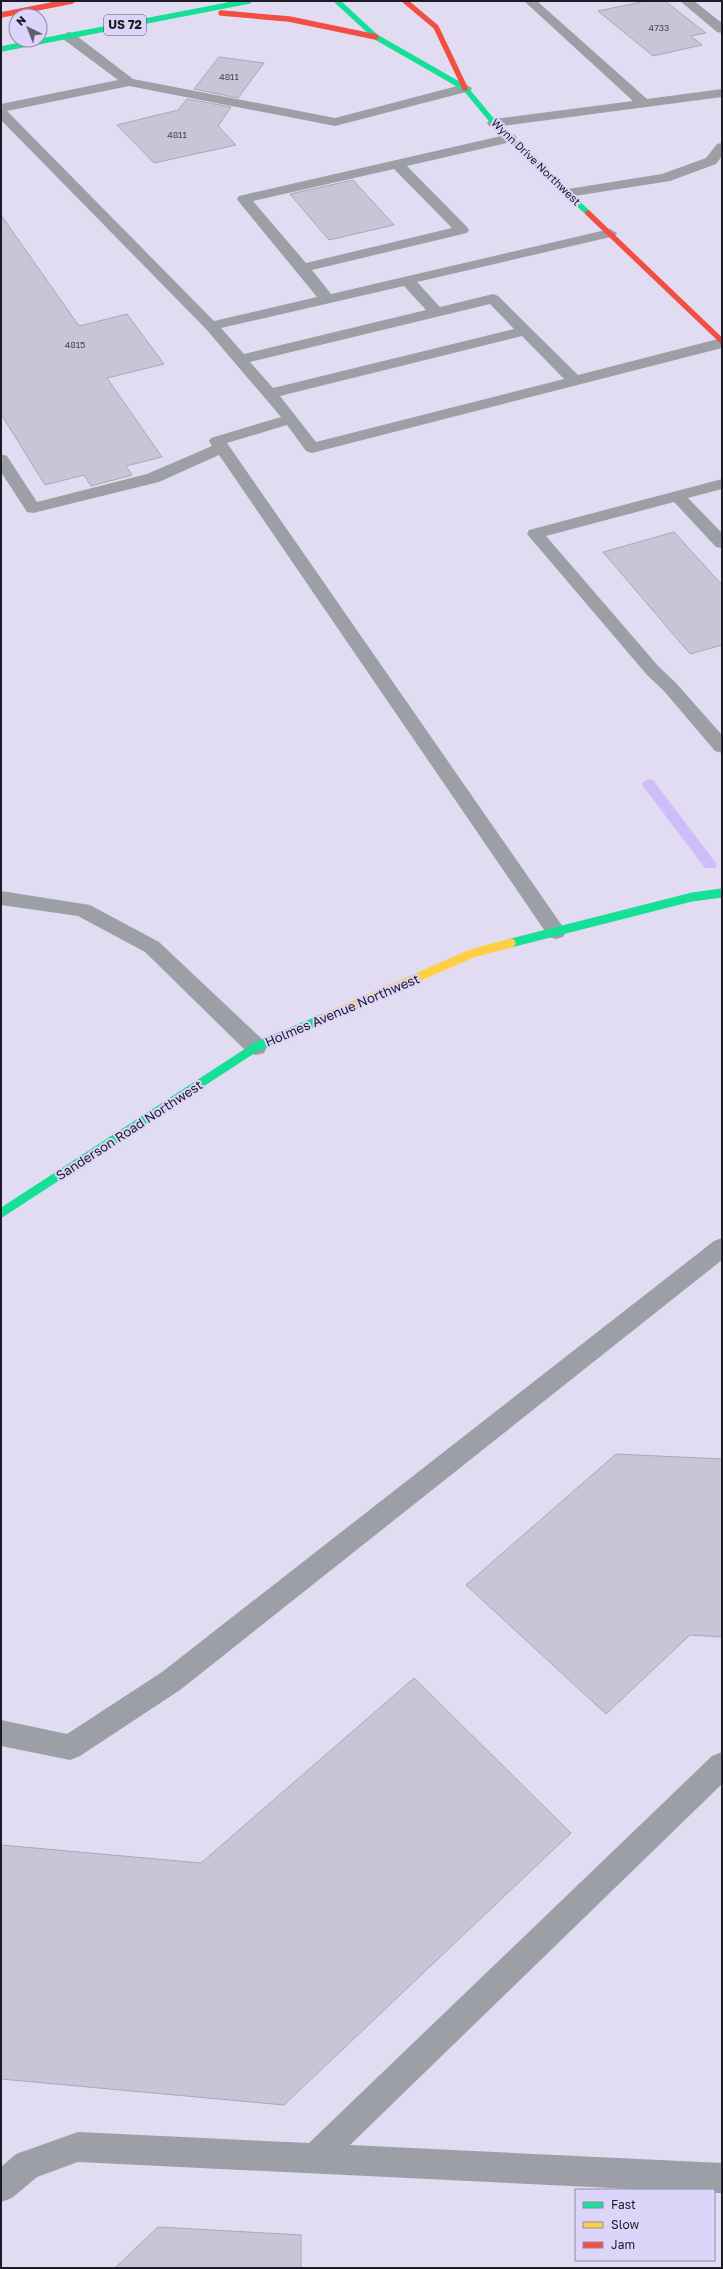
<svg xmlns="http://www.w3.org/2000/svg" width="723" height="2269" viewBox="0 0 723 2269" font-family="'Golos Text',sans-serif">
<rect width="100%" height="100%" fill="#e1dcf1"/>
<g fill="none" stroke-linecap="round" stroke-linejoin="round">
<path fill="#cdbdfa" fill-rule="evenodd" d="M648,779L653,780L715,862L717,865L715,868H705L643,786L642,783Z"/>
</g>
<path fill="#cac5d6" stroke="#aba7b7" d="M646,1H665L706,33L691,36L702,45L653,56L598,11Z
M219,57L264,63L238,98L194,89Z
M187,99L231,107L218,126L236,145L154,163L117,125L178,110Z
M353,180L394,225L329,240L290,194Z
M1,215L79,326L127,314L164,364L107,378L162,457L126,466L132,475L91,486L84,475L45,485L1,414Z
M674,532L722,585V645L690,654L603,552Z
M616,1454L722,1459V1637L690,1635L606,1714L466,1585Z
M414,1678L571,1833L284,2105L1,2079V1845L201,1863Z
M158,2227L301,2235V2268H115Z"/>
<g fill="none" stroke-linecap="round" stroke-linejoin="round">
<path fill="#9ca0a6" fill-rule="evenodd" d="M524,1H537L647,99L722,89V97L494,127L489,126L487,123L489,120L494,119L633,101Z
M680,1H694L722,23V33L717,32Z
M68,32L73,33L133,79L335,118L465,84L472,88L470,91L335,126L129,86L7,111L214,321L317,297L239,202L237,199L239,196L510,134L515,135L517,138L515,141L407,166L467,227L469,230L467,233L312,270L331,294L610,229L617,233L615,236L417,282L440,307L493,294L498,296L578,375L722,338V348L312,453L306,451L287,425L227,443L563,927L566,932L563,937L556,939L549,937L219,455L159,482L33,513L27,512L1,472V454L7,456L37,502L147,474L212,446L209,441L211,438L281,417L206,329L1,120V104L118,80L63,39L62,36ZM394,169L452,228L306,263L253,201ZM404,286L426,310L244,354L221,328ZM490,304L514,329L273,388L250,362ZM522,336L564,379L316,442L280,396Z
M722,143V156L716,164L670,181L568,197L561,193L568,189L662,174L706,158L717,144Z
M722,479V489L688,498L722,533V548L716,547L674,502L546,536L659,667L676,683L722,735V753L715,751L664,691L647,675L527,534L529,530Z
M722,1238V1260L180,1690L80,1756L70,1760L1,1746V1720L67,1734L162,1672L714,1241Z
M722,1752V1784L350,2145L722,2163V2193H714V2190H653L78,2162L37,2177L12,2198L1,2202V2167L16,2154L78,2132L309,2143L712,1756Z"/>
<path fill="#9ca0a6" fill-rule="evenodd" d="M1,891L90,905L159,942L264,1041L267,1047L264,1053L256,1055L248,1053L145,952L78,916L1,905Z"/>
<path stroke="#16e098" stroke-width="5.5" d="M337,1L376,37L465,88L494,123L588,213
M1,49L249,1"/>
<path stroke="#16e098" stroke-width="9" d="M511,943L692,897L722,893
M1,1213L256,1047L324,1018"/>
<path stroke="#ffcf43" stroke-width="9" d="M324,1018L473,953L511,943"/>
<path stroke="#f24e42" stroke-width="5.5" d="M405,1L436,27L465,88
M221,13L289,19L376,37
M1,15L72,1
M588,213L722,341"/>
</g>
<g text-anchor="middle" stroke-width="4" stroke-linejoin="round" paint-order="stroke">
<g font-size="9" fill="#484553">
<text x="659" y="31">4733</text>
<text x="229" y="80">4811</text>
<text x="177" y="138">4811</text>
<text x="75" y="348">4815</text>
</g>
<g font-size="11" fill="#1d1a27" stroke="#ddd4f9">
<text transform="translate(536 162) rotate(44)" y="4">Wynn Drive Northwest</text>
</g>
<rect fill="#ddd4f9" stroke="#575266" stroke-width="1" x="104" y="15" width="42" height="20" rx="3"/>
<g font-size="12" font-weight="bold" fill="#1d1a27">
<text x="125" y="29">US 72</text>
</g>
<g font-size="13" fill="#1d1a27" stroke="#ddd4f9">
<text transform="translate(342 1010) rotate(-23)" y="5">Holmes Avenue Northwest</text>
<text transform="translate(129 1130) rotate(-33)" y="5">Sanderson Road Northwest</text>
</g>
</g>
<rect width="723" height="2269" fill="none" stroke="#1d1a27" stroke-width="4"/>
<rect x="575" y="2189" width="140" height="72" fill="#ddd4f9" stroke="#908aa5"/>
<rect x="583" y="2202" width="20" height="6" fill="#16e098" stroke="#908aa5"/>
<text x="611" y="2209" font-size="12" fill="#1d1a27">Fast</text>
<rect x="583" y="2222" width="20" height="6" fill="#ffcf43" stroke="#908aa5"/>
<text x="611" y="2229" font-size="12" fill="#1d1a27">Slow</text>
<rect x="583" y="2242" width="20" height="6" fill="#f24e42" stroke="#908aa5"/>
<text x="611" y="2249" font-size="12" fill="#1d1a27">Jam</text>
<g transform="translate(28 28) rotate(317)"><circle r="19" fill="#ddd4f9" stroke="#908aa5"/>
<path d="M0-3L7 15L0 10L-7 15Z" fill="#625e6e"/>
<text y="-6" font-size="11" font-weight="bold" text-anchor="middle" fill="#1d1a27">N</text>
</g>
</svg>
